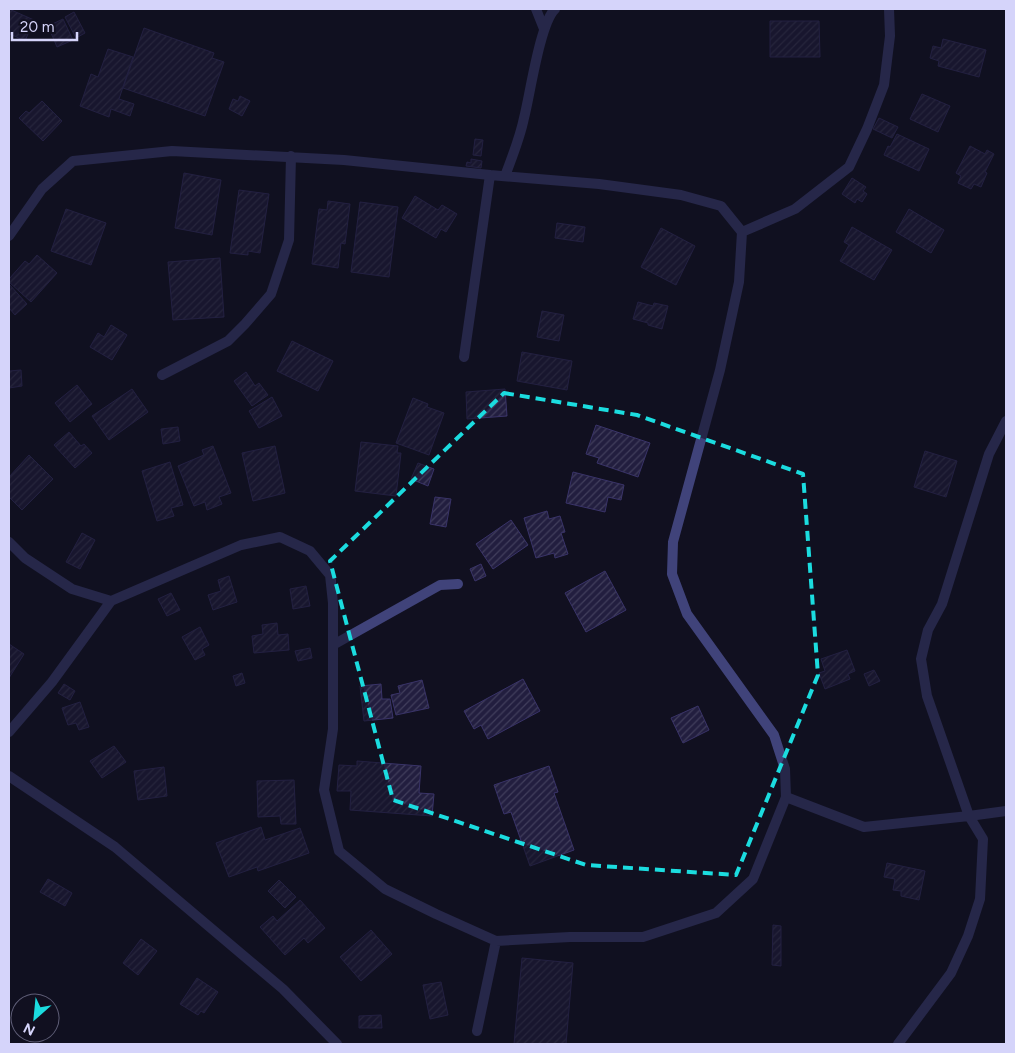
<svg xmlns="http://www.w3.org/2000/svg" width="1015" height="1053" viewBox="0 0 1015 1053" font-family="Figtree,sans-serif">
<defs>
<pattern id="building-hatch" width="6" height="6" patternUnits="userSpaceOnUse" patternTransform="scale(1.25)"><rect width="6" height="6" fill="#221e3f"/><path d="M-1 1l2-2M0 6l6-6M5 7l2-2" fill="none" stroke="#413e5c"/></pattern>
</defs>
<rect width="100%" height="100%" fill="#111020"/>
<path fill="url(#building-hatch)" stroke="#393368" d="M9,9L34,20L25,41L10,34L9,37Z
M74,12L85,33L76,38L65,17Z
M63,19L73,40L57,47L48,26Z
M770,21H819L820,57H770Z
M144,28L214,53L212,58L224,62L205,116L123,88Z
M943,39L986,50L979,77L938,66L939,61L930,58L933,46L941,48Z
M108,49L133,57L119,99L134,104L130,116L111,109L109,117L80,106L91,74L98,77Z
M922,94L950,106L938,132L910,119Z
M240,96L250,101L242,116L229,109L233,99L238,101Z
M42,101L62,121L43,141L19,118L26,111L29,113Z
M879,118L898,127L892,138L873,129Z
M897,134L929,149L919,171L884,155L888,146L890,147Z
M475,139L483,140L481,156L473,155Z
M970,146L985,154L987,150L994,154L985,172L987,173L981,187L974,184L971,189L958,183L961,176L956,173Z
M471,159L482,161L481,168L466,166L467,162L471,163Z
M184,173L221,180L212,235L175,228Z
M852,178L866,187L863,191L867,194L862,202L857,199L855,203L842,194Z
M239,190L269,194L260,253L248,251V255L230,253Z
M415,196L438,210L442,205L457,214L446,232L441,229L436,238L402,218Z
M328,201L350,204L345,244L341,243L338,268L312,264L319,209L327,210Z
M360,202L398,207L389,277L351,272Z
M66,209L106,223L91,265L51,251Z
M909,209L944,230L931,253L896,232Z
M557,223L585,227L583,242L555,238Z
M852,227L892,250L874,280L840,261L849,245L844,242Z
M661,228L695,246L676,285L641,267Z
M37,255L57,273L31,302L9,282V279L25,261L29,264Z
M220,258L224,317L173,320L168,262Z
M9,284L27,304L15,315L9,308Z
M638,302L653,306L654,303L668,306L662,329L648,325V323L633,319Z
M542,311L564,315L559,341L537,337Z
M111,325L127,335L112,360L90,347L98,333L104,337Z
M292,341L333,361L318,391L277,371Z
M522,352L572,361L567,390L517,381Z
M21,370L22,386L9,388V371Z
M246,372L255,386L259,383L268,395L252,406L234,381Z
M77,385L92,404L70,422L55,403Z
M132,389L148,412L109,440L92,416Z
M505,389L507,416L467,419L466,392Z
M272,397L282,416L259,428L249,411Z
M413,398L428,404L427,407L444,413L429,455L396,443Z
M596,425L650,443L638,477L597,463L599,458L586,454Z
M178,427L180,441L163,444L161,429Z
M69,432L81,446L84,444L92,453L75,468L54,445Z
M361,442L398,446L397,453H401L396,496L355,491Z
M213,446L231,493L219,497L222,504L207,510L205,502L194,506L178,466L204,455L202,450Z
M275,446L285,493L253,501L242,453Z
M925,451L957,461L946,497L914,487Z
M29,455L53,479L22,510L9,497V477Z
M170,462L183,505L171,508L174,516L157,521L142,471Z
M418,463L434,469L428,486L411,479Z
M573,472L624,485L621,500L608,497L605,512L566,503Z
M435,497L451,499L446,527L430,524Z
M547,511L549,519L560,516L565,532L561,533L568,554L555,558L554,553L536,558L524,518Z
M511,520L528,545L493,569L476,544Z
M82,533L95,540L80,569L66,562Z
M481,564L486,576L475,581L470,569Z
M605,571L626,610L586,632L565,593Z
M229,576L237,602L213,610L208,595L221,591L218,580Z
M306,586L310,606L293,609L290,589Z
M171,593L180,610L167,616L158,599Z
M277,623L278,635L288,634L289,650L254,653L252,636L263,634L262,625Z
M200,627L209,645L202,649L205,655L195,660L182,637Z
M9,644L24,654L9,678Z
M310,648L312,658L298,661L295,651Z
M847,650L855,671L848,674L850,679L825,689L819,673L825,671L821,659Z
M874,670L880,681L869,686L864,674Z
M242,673L245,683L236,686L233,676Z
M523,679L540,711L488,739L481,725L474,729L464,711Z
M422,680L429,708L396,715L391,695L400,693L398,686Z
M64,684L75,691L70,700L58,693Z
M381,684L382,699H390L393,718L364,721L360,686Z
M80,702L89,727L79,730L76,723L68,725L62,708Z
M698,706L709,730L683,743L671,718Z
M114,746L126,762L102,778L90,761Z
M357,761L421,766L419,793L434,794L432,816L350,810L351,791H337L339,765L357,766Z
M549,766L558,792L554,793L574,850L530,866L511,812L504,814L494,785Z
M164,767L167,796L138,800L134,771Z
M294,780L296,824H281L280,816L258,817L257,781Z
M261,827L265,840L300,828L309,853L258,871L257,867L229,877L216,843Z
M887,863L925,871L919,900L901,896V891L893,890L895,879L884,877Z
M48,879L72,893L65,906L40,892Z
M279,880L296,897L285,908L268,891Z
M300,900L325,928L308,943L304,938L285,955L260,927L273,916L277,921Z
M773,925L781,926V966L772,965Z
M371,930L392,954L361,981L340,957Z
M141,939L157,951L138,975L123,963Z
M522,958L573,963L566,1044H514Z
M197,978L218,992L204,1013L201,1011L198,1015L180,1004Z
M441,982L448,1015L430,1019L423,985Z
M381,1015L382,1028H359V1016Z"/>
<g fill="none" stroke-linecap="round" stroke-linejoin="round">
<path stroke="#40437a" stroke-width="10" d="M536,9L544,29
M505,176C512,157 520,138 524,118C530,95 540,23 555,9
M742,232L795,209L849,167L867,129L884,85L890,36L889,9
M9,236L42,189L73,161L172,151L344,160L490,175L599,184L681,195L721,206L742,232L739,282L720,370L673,542L672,574L687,614L774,735L785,769L786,797L753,879L716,913L643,937H570L496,941L436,914L385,889L339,851L324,790L333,729V603L330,575L310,551L280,537L241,545L111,601L72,589L25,558L9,542
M464,357L490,175
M162,375L228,341L245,324L271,294L289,240L291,156
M333,645L440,585L458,584
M9,732L52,682L111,601
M9,776L115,847L283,989L337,1044
M786,797L864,827L969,816L1006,811
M477,1031L496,941
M898,1044L951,973L968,936L980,899L983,839L969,816L927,696L921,659L928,630L942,604L989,454L1006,421"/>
</g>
<path d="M0 0H1015V1053H0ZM504,393L637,415L803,474L818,675L736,875L586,865L393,800L330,561Z" fill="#111020" fill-opacity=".55" fill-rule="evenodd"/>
<path fill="none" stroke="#1bdcdf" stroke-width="4" stroke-dasharray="10 6" stroke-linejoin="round" d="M504,393L637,415L803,474L818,675L736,875L586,865L393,800L330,561Z"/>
<rect width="1015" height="1053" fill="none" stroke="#d5d4fa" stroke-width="20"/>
<g transform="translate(35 1018) rotate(207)"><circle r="24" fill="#111020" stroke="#5f5e77"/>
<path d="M0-4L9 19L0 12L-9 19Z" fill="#1bdcdf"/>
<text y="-8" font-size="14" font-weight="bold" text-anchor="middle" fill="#d5d4fa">N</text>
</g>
<path d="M12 32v8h65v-8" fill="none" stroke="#d5d4fa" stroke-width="2.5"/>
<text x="20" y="32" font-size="15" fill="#d5d4fa" stroke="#111020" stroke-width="4" paint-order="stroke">20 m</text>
</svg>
